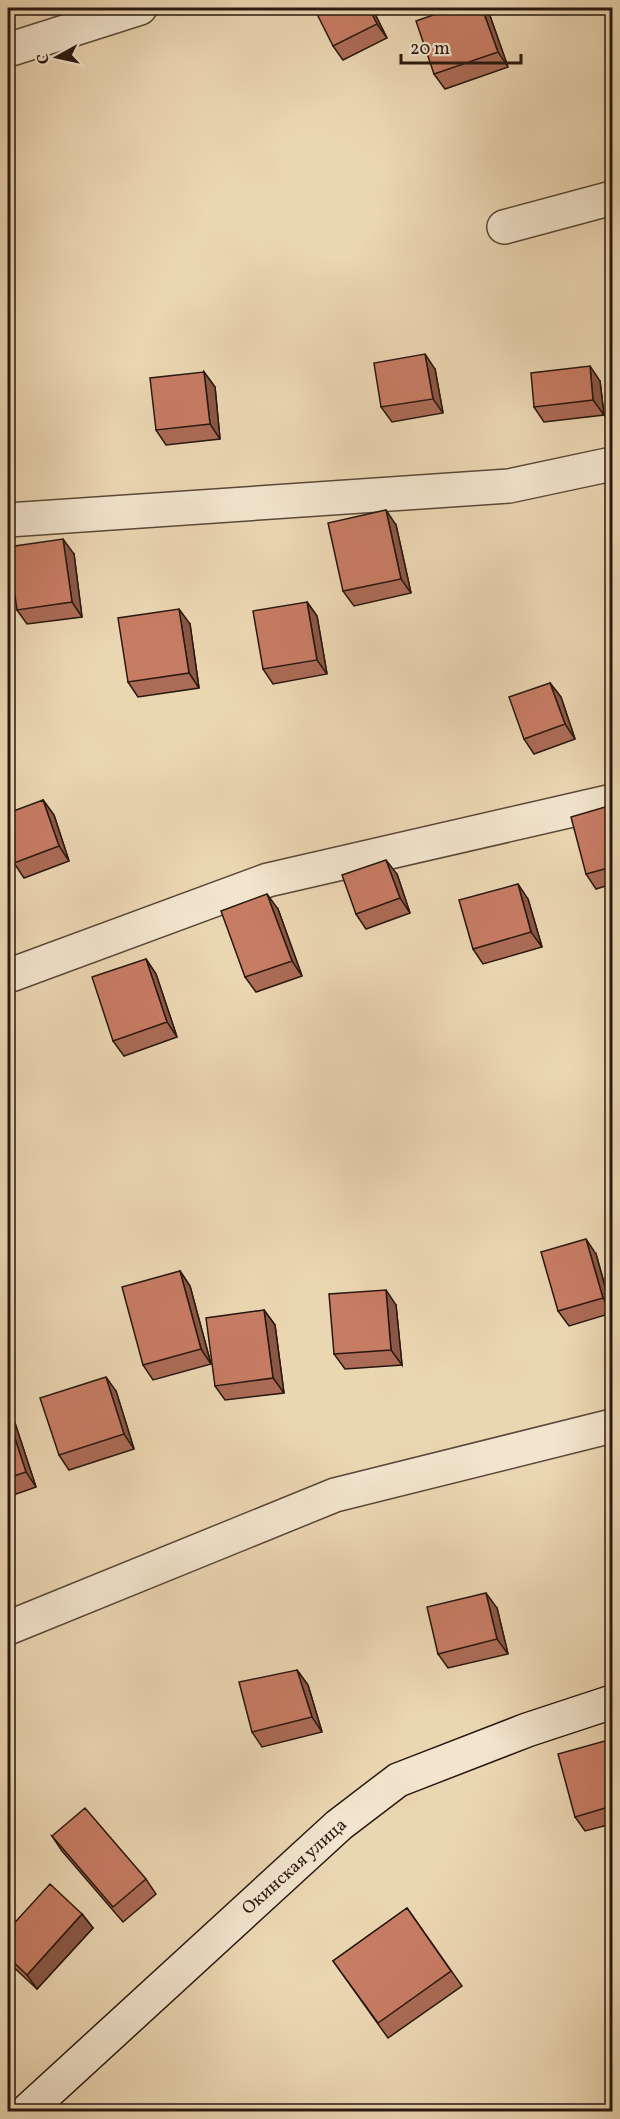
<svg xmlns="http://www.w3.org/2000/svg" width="620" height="2119" viewBox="0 0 620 2119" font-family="Vollkorn,serif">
<rect width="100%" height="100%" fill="#ebd6b2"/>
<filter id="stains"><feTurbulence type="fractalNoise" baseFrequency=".00333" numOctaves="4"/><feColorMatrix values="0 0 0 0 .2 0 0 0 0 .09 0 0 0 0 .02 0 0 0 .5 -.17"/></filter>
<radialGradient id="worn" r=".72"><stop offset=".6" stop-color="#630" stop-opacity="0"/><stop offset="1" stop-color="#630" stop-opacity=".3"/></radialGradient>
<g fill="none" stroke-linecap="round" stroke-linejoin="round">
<defs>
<path id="street" d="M8,50L140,8
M504,227L612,198
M8,520L509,486L612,464
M8,976L268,880L612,801
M8,1628L335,1495L612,1426"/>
<path id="secondary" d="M26,2112L339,1825L398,1780L527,1730L612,1702"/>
</defs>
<use href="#street" stroke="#5a4838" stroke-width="36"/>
<use href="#secondary" stroke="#291810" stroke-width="36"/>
<use href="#street" stroke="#f2e4cd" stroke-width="33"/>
<use href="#secondary" stroke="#f2e4cd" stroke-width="33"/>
</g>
<path fill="#ab6b56" stroke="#291810" stroke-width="1.5" d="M372,8L387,38L343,60L333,46Z
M489,13L508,67L445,89L434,74Z
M435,369L443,413L392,422L381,407Z
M204,372L215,387L220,439L166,445L156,430Z
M600,381L604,415L544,422L534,407Z
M396,525L411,593L354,606L343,591Z
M74,554L82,617L27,624L17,610Z
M307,602L317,616L327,674L273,684L263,669Z
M190,624L199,688L138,697L128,682Z
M550,683L561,697L575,739L534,754L524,739Z
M43,800L54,815L69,861L24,878L14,863Z
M612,805V884L596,889L586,874Z
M397,874L410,913L366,929L356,914Z
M528,899L542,947L483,964L473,949Z
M278,909L302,976L256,992L245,977Z
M146,959L156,974L177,1037L124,1056L113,1041Z
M596,1254L612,1310V1313L569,1326L558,1311Z
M180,1271L190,1286L211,1364L153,1380L143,1365Z
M396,1305L402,1365L345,1369L334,1354Z
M264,1310L275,1325L284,1393L225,1400L215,1386Z
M116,1391L134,1449L69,1470L59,1455Z
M8,1412L15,1423L36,1487L8,1497Z
M497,1608L508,1654L448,1668L438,1654Z
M297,1670L308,1685L322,1732L262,1747L252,1732Z
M612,1739V1824L585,1831L575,1817Z
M52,1836L146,1879L156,1894L123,1922L62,1851Z
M407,1908L462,1986L388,2038L333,1961Z
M82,1914L93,1928L37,1989L8,1962V1930Z"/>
<path fill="#8b5746" stroke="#291810" stroke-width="1.5" d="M369,8H372L387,38L377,24Z
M482,8H485L489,13L508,67L498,52Z
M425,354L435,369L443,413L433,399Z
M590,366L600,381L604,415L593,400Z
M204,372L215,387L220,439L210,424Z
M386,510L396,525L411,593L401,579Z
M63,539L74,554L82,617L72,602Z
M307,602L317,616L327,674L317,660Z
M179,609L190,624L199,688L189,673Z
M550,683L561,697L575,739L565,724Z
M43,800L54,815L69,861L59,846Z
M386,860L397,874L410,913L400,898Z
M518,884L528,899L542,947L531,932Z
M267,894L278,909L302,976L292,961Z
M146,959L156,974L177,1037L167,1022Z
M586,1239L596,1254L612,1312L603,1298Z
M180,1271L190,1286L211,1364L201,1349Z
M386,1290L396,1305L402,1365L391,1350Z
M264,1310L275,1325L284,1393L273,1378Z
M106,1377L116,1391L134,1449L124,1434Z
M8,1412L15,1423L36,1487L26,1472L8,1417Z
M486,1593L497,1608L508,1654L497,1639Z
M297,1670L308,1685L322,1732L312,1717Z
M82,1914L93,1928L37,1989L27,1975Z"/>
<path fill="#c77c64" stroke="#291810" stroke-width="1.5" d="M314,8H369L377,24L333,46Z
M453,8H482L498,52L434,74L416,21Z
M425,354L433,399L381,407L374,363Z
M590,366L593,400L534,407L531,373Z
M204,372L210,424L156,430L150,378Z
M386,510L401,579L343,591L328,523Z
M63,539L72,602L17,610L8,547Z
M307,602L317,660L263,669L253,611Z
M179,609L189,673L128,682L118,618Z
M550,683L565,724L524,739L509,697Z
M43,800L59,846L14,863L8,845V813Z
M612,805V867L586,874L571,817Z
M386,860L400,898L356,914L342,875Z
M518,884L531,932L473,949L459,900Z
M267,894L292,961L245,977L221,911Z
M146,959L167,1022L113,1041L92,977Z
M612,1056V1090L606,1057Z
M586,1239L603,1298L558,1311L541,1252Z
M180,1271L201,1349L143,1365L122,1287Z
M386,1290L391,1350L334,1354L329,1294Z
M264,1310L273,1378L215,1386L206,1318Z
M106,1377L124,1434L59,1455L40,1398Z
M8,1417L26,1472L8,1478Z
M486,1593L497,1639L438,1654L427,1607Z
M297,1670L312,1717L252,1732L239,1682Z
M612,1739V1806L575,1817L558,1754Z
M85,1808L146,1879L113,1907L52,1836Z
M50,1884L82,1914L27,1975L8,1957V1930Z
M407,1908L451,1971L378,2023L333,1961Z"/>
<g text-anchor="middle" stroke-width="4.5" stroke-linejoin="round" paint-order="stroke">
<g font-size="18" fill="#291810" stroke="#f2e4cd">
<text transform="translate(294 1866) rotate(-42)" y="6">Окинская улица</text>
</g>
</g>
<rect width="620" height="2119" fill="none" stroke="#ebd6b2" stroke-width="30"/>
<rect x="9" y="9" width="602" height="2101" fill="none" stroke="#291810" stroke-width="3"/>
<rect x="15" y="15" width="590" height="2089" fill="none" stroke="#291810" stroke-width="1.5"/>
<g transform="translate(57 57) rotate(262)" stroke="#f2e4cd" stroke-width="4.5" paint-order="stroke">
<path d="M0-4.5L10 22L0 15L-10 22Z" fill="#291810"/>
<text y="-9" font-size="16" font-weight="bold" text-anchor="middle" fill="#291810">С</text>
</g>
<path d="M401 54v9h120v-9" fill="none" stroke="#291810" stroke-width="3"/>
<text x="410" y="54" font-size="18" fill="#291810" stroke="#f2e4cd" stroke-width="4.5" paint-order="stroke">20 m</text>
<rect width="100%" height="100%" filter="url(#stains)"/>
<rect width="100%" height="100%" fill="url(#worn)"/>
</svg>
